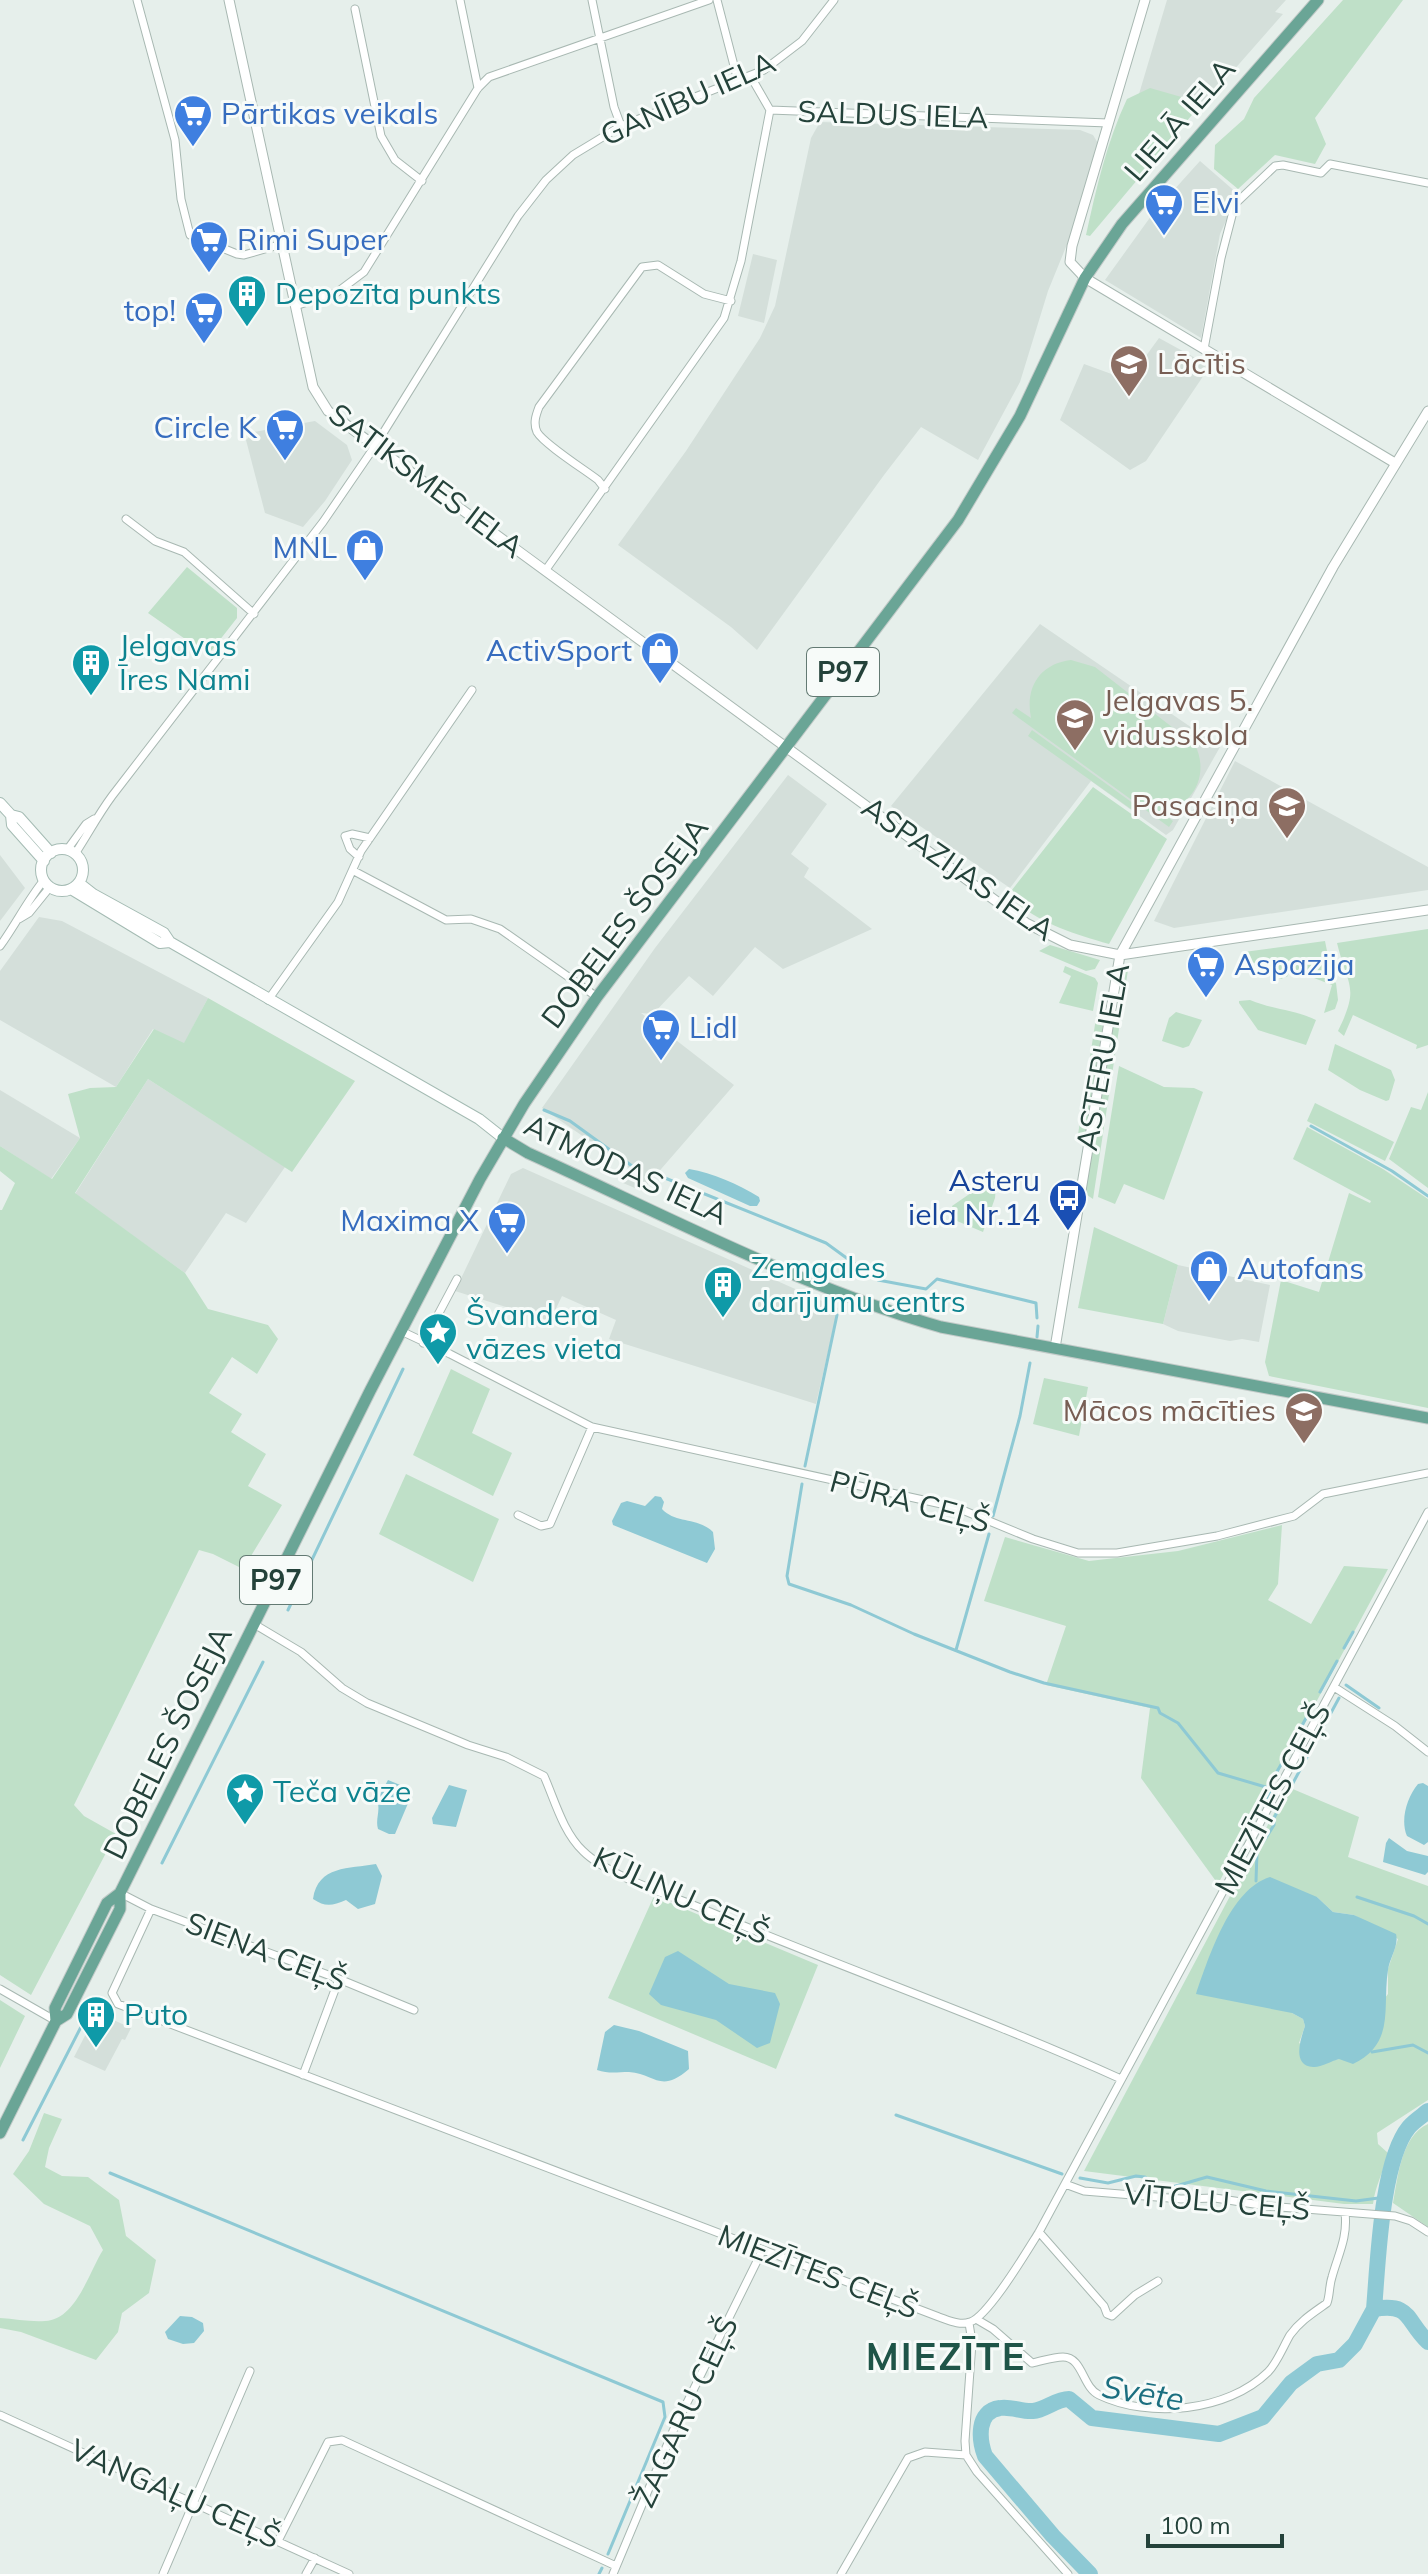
<svg xmlns="http://www.w3.org/2000/svg" width="1428" height="2574" viewBox="0 0 1428 2574" font-family="Mulish,sans-serif">
<rect width="100%" height="100%" fill="#e6efeb"/>
<path fill="#d4dfda" d="M1167,0H1286L1275,12L1283,14L1204,104L1139,94Z
M820,122L1080,130L1093,135L1099,145L1070,237L1048,291L1020,382L978,460L921,427L884,475L757,650L731,627L618,545L686,451L760,338L775,306L811,138Z
M1200,161L1238,194L1220,234L1201,338L1105,280L1154,212Z
M753,254L777,260L764,323L738,316Z
M1159,338L1210,366L1146,461L1130,470L1060,420L1084,364L1117,376L1124,357L1140,364Z
M315,421L347,445L352,460L325,501L303,527L265,513L246,440L254,432Z
M1040,624L1220,747L1173,830L1166,835L1091,781L1010,888L891,806Z
M1235,761L1428,867V890L1174,928L1154,921Z
M788,775L827,804L791,854L809,868L804,877L872,929L783,969L755,947L713,996L689,976L653,1014L641,1013L734,1085L642,1191L623,1183L629,1168L542,1108L655,948Z
M0,855L25,888L0,921Z
M39,917L62,921L208,998L184,1044L153,1029L116,1087L0,1020V971Z
M148,1079L285,1167L246,1223L226,1213L185,1273L75,1194Z
M0,1090L80,1138L51,1179L0,1146Z
M523,1168L838,1308L816,1404L609,1339L616,1320L562,1296L550,1321L455,1291L511,1174Z
M1178,1265L1270,1285L1259,1342L1242,1339L1230,1341L1178,1331L1163,1324Z
M103,2001L112,2006L107,2017L131,2028L125,2040L122,2039L105,2071L74,2057Z"/>
<path fill="#bfe0c8" fill-rule="evenodd" d="M1343,0H1403L1315,118L1326,144L1315,164L1275,155L1238,189L1214,169L1215,145L1244,119L1254,98Z
M1150,88L1185,98L1194,96L1202,103L1090,236L1086,235C1096,189 1107,141 1127,99Z
M187,567L237,608V618L208,655L148,613Z
M1071,660L1095,667L1195,745C1210,774 1193,809 1159,811L1173,821L1169,827L1012,713L1016,708L1031,718C1025,688 1039,664 1071,660Z
M1032,730L1141,809L1138,814L1028,736Z
M1093,787L1167,839L1109,944C1072,933 1037,923 1008,895Z
M1428,929V1045L1416,1049L1417,1045L1353,1015L1344,1036L1338,1031C1360,986 1348,988 1337,943Z
M1325,941L1333,981L1336,983L1338,1000L1335,1009L1324,1013L1332,985L1291,969L1287,977L1284,976L1282,979L1276,977V972L1252,962L1250,966L1241,962L1244,952Z
M1050,945L1100,960L1095,969L1086,971L1039,951Z
M1065,966L1095,978L1098,983L1093,1011L1059,1003L1071,976L1063,972Z
M1128,970L1093,1199L1087,1195L1084,1190L1120,975Z
M208,998L355,1081L292,1172L148,1079L75,1193L185,1273L208,1309L268,1325L278,1339L257,1374L232,1357L209,1393L242,1414L231,1432L266,1454L248,1486L282,1505L243,1569L213,1554L199,1550L74,1805L84,1816L116,1834L31,1995L0,1975V1210H2L15,1183L0,1171V1146L52,1179L80,1138L68,1094L90,1088L116,1087L154,1029L184,1043Z
M1250,1000C1274,1010 1292,1009 1316,1020L1306,1045L1258,1030L1239,1003V1001Z
M1176,1012L1202,1020L1189,1046L1183,1048L1162,1041L1169,1018Z
M1096,1018L1103,1025L1085,1135L1077,1141Z
M1335,1044L1391,1070L1395,1080L1389,1100L1386,1101L1360,1090L1328,1070Z
M1119,1066L1164,1087L1194,1088L1203,1092L1164,1200L1124,1184L1115,1204L1098,1197Z
M1428,1092V1188L1389,1159L1411,1107L1421,1110Z
M1315,1103L1394,1142L1385,1161L1307,1121Z
M1307,1127L1383,1169L1428,1199V1408L1269,1376L1265,1362L1281,1280L1319,1292L1349,1193L1370,1203L1371,1201L1293,1159Z
M997,1175L995,1198L983,1232L957,1221L952,1206Z
M1094,1227L1178,1265L1163,1324L1078,1308Z
M451,1369L490,1389L472,1433L512,1453L493,1496L413,1455Z
M1044,1378L1088,1387L1079,1436L1033,1424Z
M406,1474L499,1519L473,1582L379,1534Z
M1282,1525L1278,1584L1268,1600L1311,1624L1344,1566L1388,1569L1218,1884L1141,1778L1150,1708L1046,1685L1066,1626L984,1601L1005,1537L1089,1561L1178,1551Z
M1288,1787L1359,1817L1348,1857L1428,1886V2100L1377,2133L1378,2144L1388,2153C1384,2171 1375,2186 1373,2204H1344L1084,2171ZM1317,1897L1333,1912L1354,1915L1398,1939L1388,1969V1994L1339,2059L1330,2061L1299,2043L1305,2026L1303,2019L1292,2013Z
M654,1896L818,1965L776,2069L608,1998Z
M0,2000L25,2016L0,2068Z
M44,2113L62,2119L49,2148L45,2167L62,2176L88,2177L119,2200L126,2236L156,2260L149,2293L122,2313L118,2332L96,2360L21,2332L0,2328V2318C15,2319 30,2322 45,2321C76,2320 89,2272 103,2250L90,2226L44,2204L13,2174L29,2151Z
M1428,2124V2227L1393,2203C1398,2177 1401,2136 1428,2124Z"/>
<path fill="#8ec9d4" d="M689,1169C713,1173 738,1184 759,1197L760,1201L757,1206H750L688,1178L685,1173Z
M655,1496L661,1497L664,1502L662,1509C676,1524 698,1517 713,1532L715,1549L707,1563L613,1525L612,1521L621,1503L627,1501L645,1506Z
M388,1780L410,1789L412,1794L395,1834H389L378,1829C375,1819 381,1811 377,1800Z
M1423,1783L1428,1786V1842L1424,1845L1407,1836C1400,1820 1407,1797 1418,1784Z
M449,1785L467,1790L456,1827L433,1824L432,1818Z
M1389,1838L1407,1851L1428,1856V1872L1425,1875L1383,1862L1386,1843Z
M376,1864L382,1876L375,1904L358,1909L346,1900C332,1906 325,1907 313,1899C318,1865 349,1869 376,1864Z
M1270,1877L1317,1897L1333,1912L1354,1915L1396,1934C1399,1946 1390,1957 1388,1970C1382,2008 1396,2043 1353,2064L1339,2059C1331,2061 1320,2068 1313,2067C1291,2066 1301,2038 1305,2026L1303,2019L1292,2013L1196,1994C1209,1957 1230,1889 1270,1877Z
M678,1951L729,1984L775,1993L780,2004L770,2043L757,2048L716,2020L661,2005L649,1994L665,1957Z
M614,2025L639,2031L688,2051L689,2069C660,2094 656,2074 629,2072C617,2072 609,2074 597,2070L605,2032Z
M180,2316L192,2317L203,2323L204,2331L194,2343L183,2344L168,2339L165,2332Z"/>
<g fill="none" stroke-linecap="round" stroke-linejoin="round">
<path stroke="#8ec9d4" stroke-width="3" d="M544,1110L570,1121L639,1171
M1311,1126L1392,1171L1428,1196
M660,1176L826,1243L863,1270L866,1276
M878,1280L926,1289L937,1279L1036,1303L1037,1318
M1037,1337L1038,1326
M805,1466L837,1315
M802,1484L787,1576L789,1584L851,1605L914,1634L1010,1672L1044,1683L1158,1708L1160,1713L1178,1723L1218,1773L1269,1788L1270,1795L1266,1802
M993,1516L1020,1416L1030,1363
M288,1610L403,1369
M1344,1648L1353,1632
M956,1650L989,1534
M1346,1685L1379,1708
M1320,1692L1337,1661
M1297,1735L1313,1705
M1275,1775L1290,1749
M162,1863L263,1662
M1256,1881L1257,1852L1274,1825V1818L1339,1698
M1357,1897L1414,1916L1428,1924
M1372,2052L1413,2045L1428,2053
M896,2115L1062,2174
M23,2140L84,2021
M110,2173L663,2402L665,2417L608,2554
M1080,2178L1108,2183L1136,2176L1145,2177L1156,2186L1169,2188L1207,2177L1266,2191L1356,2201L1386,2197
M599,2574L602,2568"/>
<path stroke="#8ec9d4" stroke-width="16" d="M1374,2309C1378,2264 1381,2161 1409,2127C1414,2121 1422,2116 1428,2111
M1090,2574L1053,2536L985,2456C979,2440 976,2411 1000,2408C1011,2406 1022,2412 1033,2411C1045,2410 1056,2399 1069,2399L1092,2418L1219,2434L1263,2417L1291,2383L1317,2364L1339,2360L1355,2344L1374,2309C1412,2303 1405,2320 1428,2342"/>
<defs>
<path id="minor" d="M137,0L175,140L181,199L190,235L237,254L244,255L282,244
M460,0L478,88
M592,0L614,107L621,126
M717,0L738,81
M355,9L381,136L395,160L422,181
M751,77L770,110
M295,306L336,293L364,272L478,88L489,77L709,0
M1204,349L1221,258L1235,204L1275,166L1283,165L1321,173L1330,164L1428,183
M605,489L598,480C585,470 544,444 537,432C533,423 536,415 539,407L642,267L658,265L704,294L731,301
M126,519L155,541L184,552L254,614
M545,571L724,318L741,261L770,110L1108,123
M67,850L86,824L94,819
M75,854C88,834 98,815 112,796L323,522L375,446L518,216L546,180L573,155L621,126L764,70L802,41L834,0
M359,857L350,849L345,836L352,834L370,838
M354,871L446,920L471,919L500,929L597,997
M19,919L29,913L50,887
M0,946C16,924 27,901 44,880
M268,1000L338,902L361,851L472,690
M401,1331L450,1354L592,1427L955,1507L1033,1539L1078,1553H1117L1217,1536L1294,1516L1323,1494L1428,1473
M423,1343L457,1279
M518,1515L541,1526L550,1524L592,1427
M254,1624L301,1652L342,1688L367,1703L468,1745L506,1757L544,1776C555,1801 563,1832 583,1851C608,1876 670,1895 703,1909C842,1968 984,2017 1121,2079
M1334,1687L1395,1726L1428,1752
M120,1893L151,1909L339,1979L414,2010
M151,1909L112,1993L118,2004L939,2317C948,2320 960,2326 970,2322C988,2317 1027,2251 1039,2232L1428,1512
M0,1989L56,2021
M303,2075L339,1979
M1065,2184L1084,2191L1181,2199L1215,2198L1267,2206L1395,2216L1411,2221L1428,2232
M1039,2232L1104,2306L1107,2314L1112,2316L1135,2295L1158,2281
M976,2319L993,2329L1032,2363C1042,2361 1053,2357 1063,2357C1083,2357 1082,2387 1099,2395C1149,2419 1227,2412 1268,2372C1277,2363 1283,2347 1290,2335C1300,2321 1313,2313 1327,2303C1330,2295 1329,2286 1332,2277C1338,2255 1348,2237 1345,2213
M969,2323L972,2342L965,2441L966,2455L977,2472L1068,2574
M0,2415L349,2574
M278,2541L328,2442L342,2440L616,2566
M163,2574L250,2371
M306,2574L315,2558
M613,2574L673,2431L762,2251
M841,2574L908,2458L925,2452L966,2455"/>
<path id="tertiary" d="M229,0L313,387L328,411L375,446L1026,923L1070,945L1120,955L1428,910
M1145,0L1072,246L1070,262L1085,278L1395,463
M1055,1348L1120,955L1333,567L1428,411"/>
<path id="secondary" d="M0,803L11,815L19,817L51,853
M11,815L12,825L44,861
M41 870a21 21 0 1 1 42 0a21 21 0 1 1-42 0Z
M79,883L93,894L164,933L170,942L479,1119L503,1138
M71,889L160,943L170,942"/>
<path id="primary" d="M503,1138L528,1153C663,1214 798,1286 941,1327L1428,1418
M56,2021L67,2014L120,1909V1893L370,1391L480,1179L524,1104L597,997L958,520L1020,416L1085,278L1122,224L1318,0
M0,2133L56,2021L55,2008L107,1903L120,1893"/>
</defs>
<use href="#minor" stroke="#a8b8b2" stroke-width="9"/>
<use href="#tertiary" stroke="#a8b8b2" stroke-width="11"/>
<use href="#secondary" stroke="#a4bbb3" stroke-width="12"/>
<use href="#primary" stroke="#c2cac8" stroke-width="13"/>
<use href="#minor" stroke="#fff" stroke-width="7"/>
<use href="#tertiary" stroke="#fff" stroke-width="9"/>
<use href="#secondary" stroke="#fff" stroke-width="10"/>
<use href="#primary" stroke="#6aa596" stroke-width="11"/>
</g>
<defs>
<symbol id="supermarket-pin" viewBox="-11 -11 22 30"><path d="M0 17L-7.5 6A9.5 9.5 0 1 1 7.5 6Z" fill="#3f7fe0" stroke="#f7fbf9"/><path d="M-6-5.5h2.5l.6 2H6L4.5 2H-2.5L-4.4-4H-6ZM-1.5 3.2a1.3 1.3 0 1 0 .1 0ZM3 3.2a1.3 1.3 0 1 0 .1 0Z" fill="#fff"/></symbol>
<symbol id="building-pin" viewBox="-11 -11 22 30"><path d="M0 17L-7.5 6A9.5 9.5 0 1 1 7.5 6Z" fill="#0f9aa8" stroke="#f7fbf9"/><path d="M-4-6H4V6H1V3H-1V6H-4ZM-2.5-4.3h1.7v1.8h-1.7ZM.8-4.3h1.7v1.8H.8ZM-2.5-1h1.7V.8h-1.7ZM.8-1h1.7V.8H.8Z" fill="#fff"/></symbol>
<symbol id="school-pin" viewBox="-11 -11 22 30"><path d="M0 17L-7.5 6A9.5 9.5 0 1 1 7.5 6Z" fill="#8d6e63" stroke="#f7fbf9"/><path d="M0-5L7-2L0 1L-7-2ZM-4 1L0 2.5L4 1V4Q0 6-4 4Z" fill="#fff"/></symbol>
<symbol id="shop-pin" viewBox="-11 -11 22 30"><path d="M0 17L-7.5 6A9.5 9.5 0 1 1 7.5 6Z" fill="#3f7fe0" stroke="#f7fbf9"/><path d="M-5-2.5h2.3a2.7 3.5 0 0 1 5.4 0H5L5.5 6h-11ZM-1.5-2.5h3a1.5 2.3 0 0 0-3 0Z" fill="#fff"/></symbol>
<symbol id="bus-pin" viewBox="-11 -11 22 30"><path d="M0 17L-7.5 6A9.5 9.5 0 1 1 7.5 6Z" fill="#1a4fb4" stroke="#f7fbf9"/><path d="M-5-6H5V4H4V6H2V4H-2V6H-4V4H-5ZM-3.5-4V0h7V-4ZM-3.5 1.2v1.5H-2V1.2ZM2 1.2v1.5H3.5V1.2Z" fill="#fff"/></symbol>
<symbol id="sight-pin" viewBox="-11 -11 22 30"><path d="M0 17L-7.5 6A9.5 9.5 0 1 1 7.5 6Z" fill="#0f9aa8" stroke="#f7fbf9"/><path d="M0-6L1.8-2.2L6-1.7L2.9 1.2L3.7 5.4L0 3.3L-3.7 5.4L-2.9 1.2L-6-1.7L-1.8-2.2Z" fill="#fff"/></symbol>
</defs>
<g fill-rule="evenodd">
<use href="#supermarket-pin" x="171" y="92" width="44" height="60"/>
<use href="#supermarket-pin" x="1142" y="181" width="44" height="60"/>
<use href="#supermarket-pin" x="187" y="218" width="44" height="60"/>
<use href="#building-pin" x="225" y="272" width="44" height="60"/>
<use href="#supermarket-pin" x="182" y="289" width="44" height="60"/>
<use href="#school-pin" x="1107" y="342" width="44" height="60"/>
<use href="#supermarket-pin" x="263" y="406" width="44" height="60"/>
<use href="#shop-pin" x="343" y="526" width="44" height="60"/>
<use href="#shop-pin" x="638" y="629" width="44" height="60"/>
<use href="#building-pin" x="69" y="641" width="44" height="60"/>
<use href="#school-pin" x="1053" y="696" width="44" height="60"/>
<use href="#school-pin" x="1265" y="784" width="44" height="60"/>
<use href="#supermarket-pin" x="1184" y="943" width="44" height="60"/>
<use href="#supermarket-pin" x="639" y="1006" width="44" height="60"/>
<use href="#bus-pin" x="1046" y="1176" width="44" height="60"/>
<use href="#supermarket-pin" x="485" y="1199" width="44" height="60"/>
<use href="#shop-pin" x="1187" y="1247" width="44" height="60"/>
<use href="#building-pin" x="701" y="1263" width="44" height="60"/>
<use href="#sight-pin" x="416" y="1310" width="44" height="60"/>
<use href="#school-pin" x="1282" y="1389" width="44" height="60"/>
<use href="#sight-pin" x="223" y="1770" width="44" height="60"/>
<use href="#building-pin" x="74" y="1993" width="44" height="60"/>
</g>
<g text-anchor="middle" stroke-width="6" stroke-linejoin="round" paint-order="stroke">
<g fill="#f7fbf9" stroke="#637a73" stroke-width="2">
<rect x="807" y="648" width="72" height="48" rx="6"/>
<rect x="240" y="1556" width="72" height="48" rx="6"/>
</g>
<g font-size="28" font-weight="bold" fill="#24423a">
<text x="843" y="682">P97</text>
<text x="276" y="1590">P97</text>
</g>
<g font-size="30" fill="#24423a" stroke="#f7fbf9">
<text transform="translate(688 99) rotate(-24)" y="10">GANĪBU IELA</text>
<text transform="translate(893 115) rotate(2)" y="10">SALDUS IELA</text>
<text transform="translate(1180 120) rotate(-49)" y="10">LIELĀ IELA</text>
<text transform="translate(426 481) rotate(37)" y="10">SATIKSMES IELA</text>
<text transform="translate(958 869) rotate(35)" y="10">ASPAZIJAS IELA</text>
<text transform="translate(625 923) rotate(-53)" y="10">DOBELES ŠOSEJA</text>
<text transform="translate(1103 1057) rotate(-80)" y="10">ASTERU IELA</text>
<text transform="translate(626 1170) rotate(25)" y="10">ATMODAS IELA</text>
<text transform="translate(910 1502) rotate(15)" y="10">PŪRA CEĻŠ</text>
<text transform="translate(168 1743) rotate(-64)" y="10">DOBELES ŠOSEJA</text>
<text transform="translate(1273 1799) rotate(-62)" y="10">MIEZĪTES CEĻŠ</text>
<text transform="translate(681 1896) rotate(25)" y="10">KŪLIŅU CEĻŠ</text>
<text transform="translate(266 1952) rotate(21)" y="10">SIENA CEĻŠ</text>
<text transform="translate(1217 2202) rotate(5)" y="10">VĪTOLU CEĻŠ</text>
<text transform="translate(818 2272) rotate(21)" y="10">MIEZĪTES CEĻŠ</text>
<text transform="translate(686 2412) rotate(-65)" y="10">ŽAGARU CEĻŠ</text>
<text transform="translate(175 2494) rotate(24)" y="10">VANGAĻU CEĻŠ</text>
</g>
<g font-size="30" fill="#366cbe" stroke="#f7fbf9" text-anchor="start">
<text x="221" y="124">Pārtikas veikals</text>
<text x="1192" y="213">Elvi</text>
<text x="237" y="250">Rimi Super</text>
<text x="176" y="321" text-anchor="end">top!</text>
<text x="257" y="438" text-anchor="end">Circle K</text>
<text x="337" y="558" text-anchor="end">MNL</text>
<text x="632" y="661" text-anchor="end">ActivSport</text>
<text x="1234" y="975">Aspazija</text>
<text x="689" y="1038">Lidl</text>
<text x="479" y="1231" text-anchor="end">Maxima X</text>
<text x="1237" y="1279">Autofans</text>
</g>
<g font-size="30" fill="#0d838f" stroke="#f7fbf9" text-anchor="start">
<text x="275" y="304">Depozīta punkts</text>
<text x="119" y="656">Jelgavas<tspan x="119" dy="34">Īres Nami</tspan></text>
<text x="751" y="1278">Zemgales<tspan x="751" dy="34">darījumu centrs</tspan></text>
<text x="466" y="1325">Švandera<tspan x="466" dy="34">vāzes vieta</tspan></text>
<text x="273" y="1802">Teča vāze</text>
<text x="124" y="2025">Puto</text>
</g>
<g font-size="30" fill="#785e54" stroke="#f7fbf9" text-anchor="start">
<text x="1157" y="374">Lācītis</text>
<text x="1103" y="711">Jelgavas 5.<tspan x="1103" dy="34">vidusskola</tspan></text>
<text x="1259" y="816" text-anchor="end">Pasaciņa</text>
<text x="1276" y="1421" text-anchor="end">Mācos mācīties</text>
</g>
<g font-size="30" fill="#164399" stroke="#f7fbf9" text-anchor="end">
<text x="1040" y="1191">Asteru<tspan x="1040" dy="34">iela Nr.14</tspan></text>
</g>
<g font-size="32" font-style="italic" fill="#1c6f80" stroke="#f7fbf9">
<text transform="translate(1143 2393) rotate(10)" y="11">Svēte</text>
</g>
<g font-size="38" font-weight="bold" letter-spacing="2" fill="#1f5548" stroke="#f7fbf9">
<text x="946" y="2370">MIEZĪTE</text>
</g>
</g>
<path d="M1148 2534v12h134v-12" fill="none" stroke="#24423a" stroke-width="4"/>
<text x="1160" y="2534" font-size="24" fill="#24423a" stroke="#f7fbf9" stroke-width="6" paint-order="stroke">100 m</text>
</svg>
